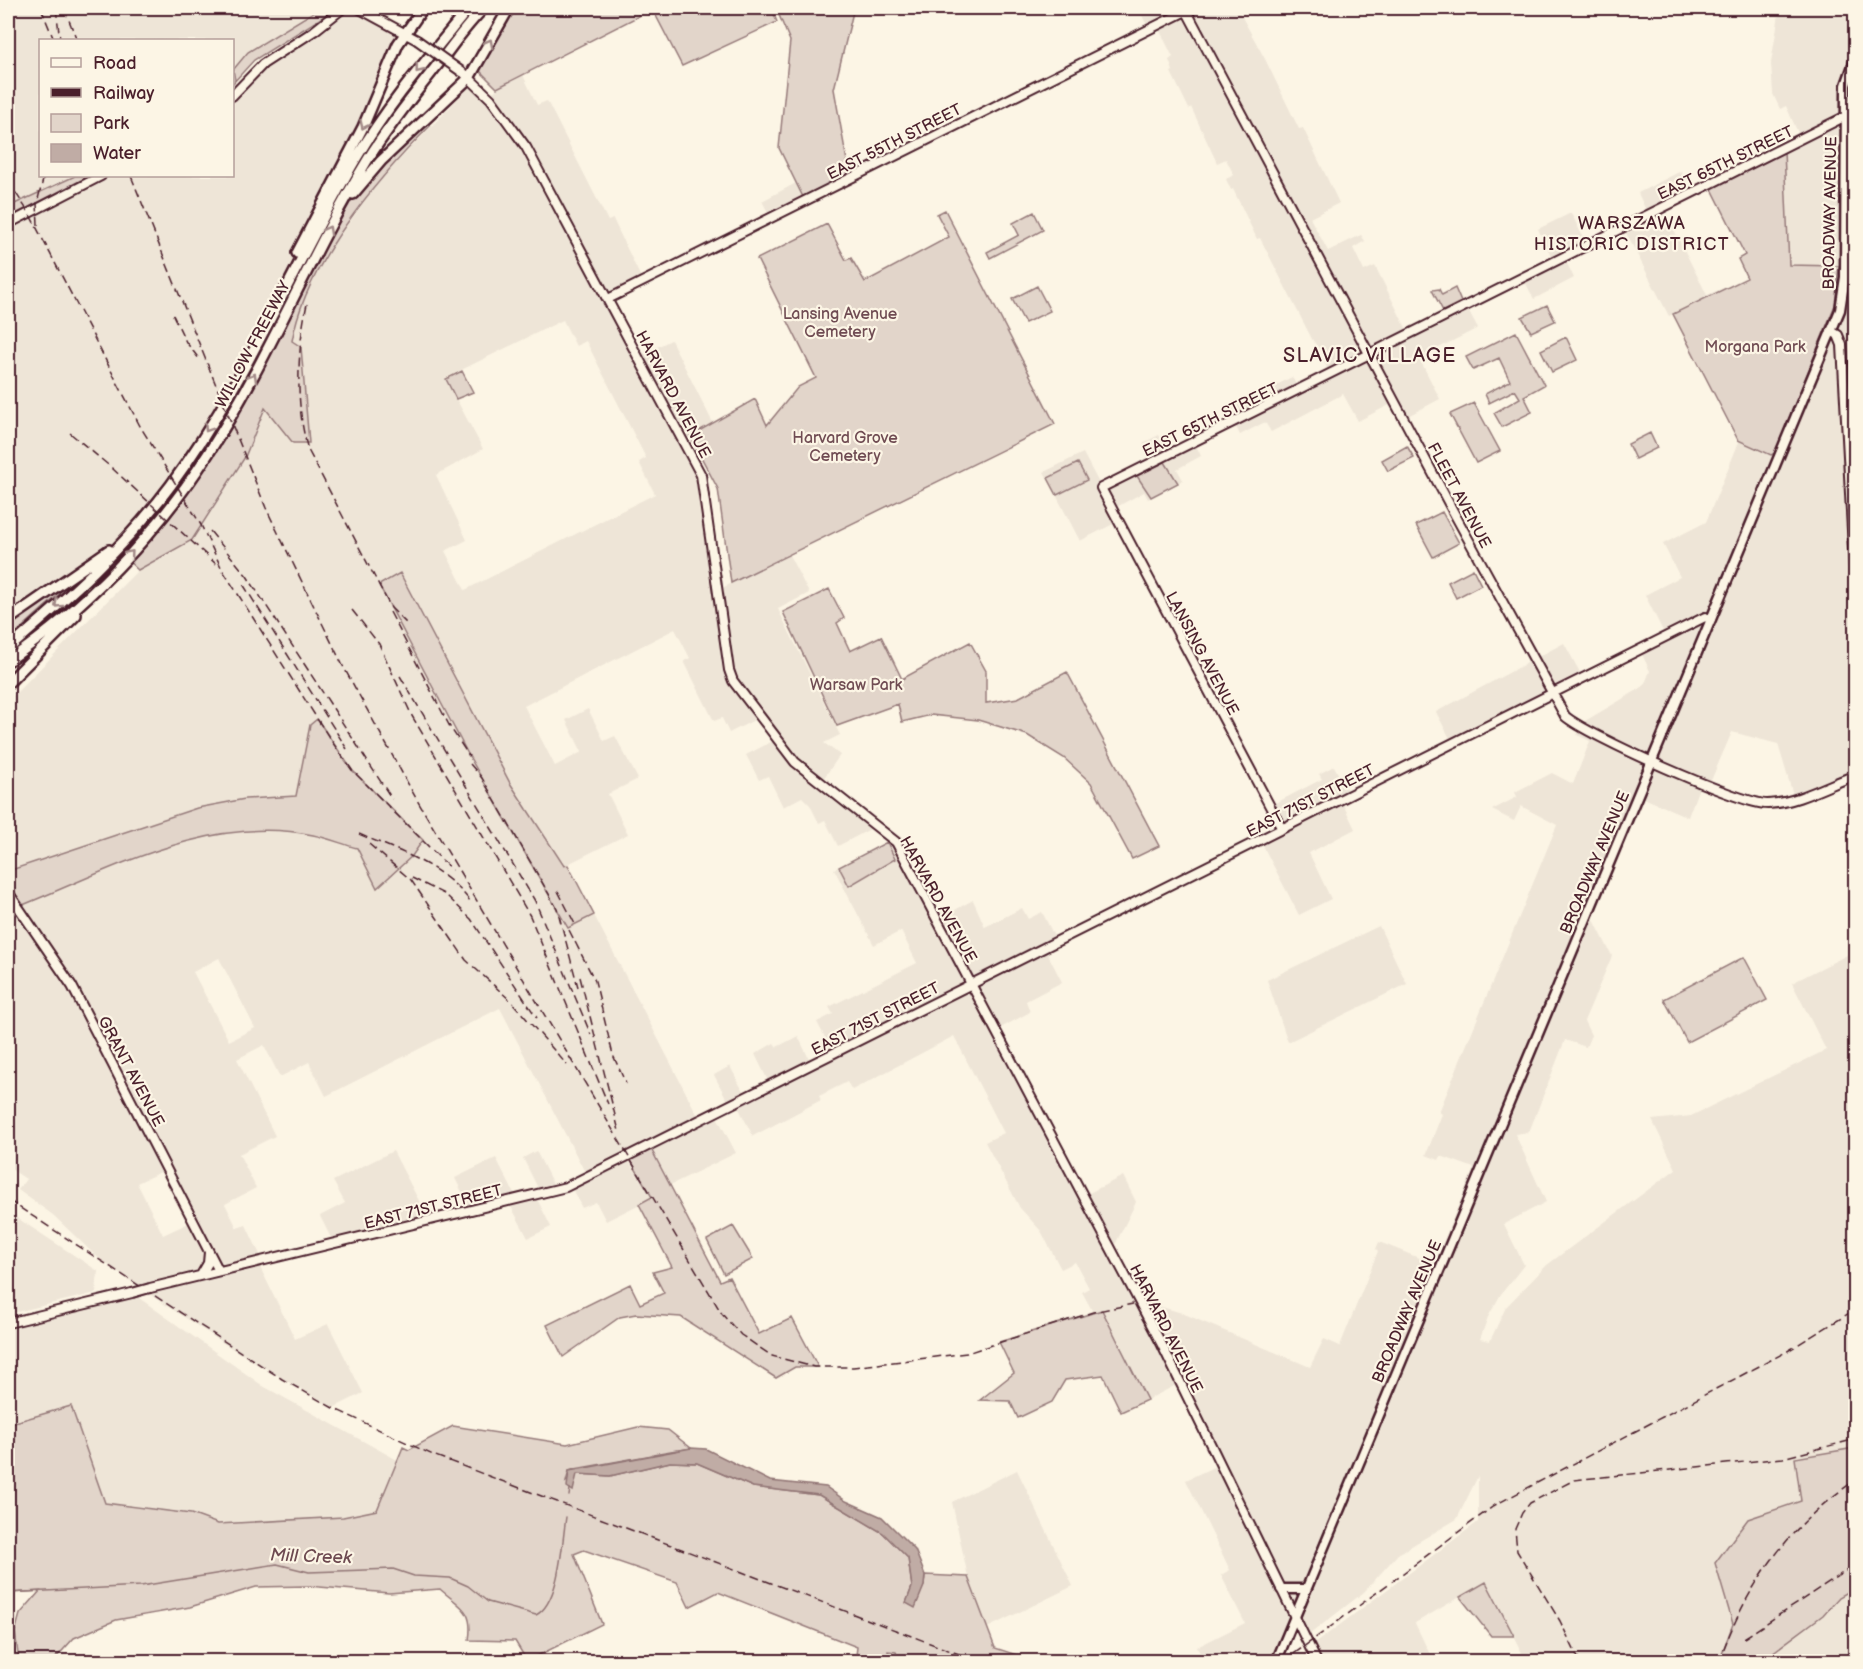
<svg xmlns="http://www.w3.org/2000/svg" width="1863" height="1669" viewBox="0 0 1863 1669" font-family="'Balsamiq Sans',sans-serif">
<rect width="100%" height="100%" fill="#fcf5e5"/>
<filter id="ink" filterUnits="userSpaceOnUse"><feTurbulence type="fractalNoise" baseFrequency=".0167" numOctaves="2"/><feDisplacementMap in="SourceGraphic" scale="12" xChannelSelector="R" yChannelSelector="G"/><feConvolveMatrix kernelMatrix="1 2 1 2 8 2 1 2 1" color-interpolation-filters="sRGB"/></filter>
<g filter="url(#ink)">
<path fill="#eee5d7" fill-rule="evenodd" d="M8,8H318L248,52L233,70L232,40H40V176H75L8,207Z
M343,8H358L404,32L289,271L280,297L217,414L131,535L8,620V224L101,176H232L233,96L263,64Z
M1138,8H1237L1265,59L1299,129L1303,128L1339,203L1310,218L1328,251L1361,235L1365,241L1353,248L1364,271L1375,266L1409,334L1466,306L1478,328L1419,358L1440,399L1404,418L1395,402L1358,421L1343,394L1271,432L1265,422L1240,435L1228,410L1292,377L1299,390L1330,374L1323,360L1326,359L1312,339L1260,238L1257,239L1233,189L1231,190L1226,179L1234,175L1226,159L1217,163L1191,107L1189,109L1171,72L1173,71L1169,60L1173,57L1157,25L1149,29Z
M1780,8H1855L1856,473L1849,474L1856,606L1855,775L1794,798L1778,744L1732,732L1709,785L1701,782L1688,817L1639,796L1590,912L1612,956L1584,1021L1591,1035L1586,1047L1565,1040L1529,1132L1515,1134L1546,1202L1504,1224L1524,1265L1501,1294L1488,1317L1480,1339L1490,1341L1506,1307L1547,1265L1676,1169L1652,1120L1691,1116L1826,1050L1792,983L1855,951V1661H1526L1486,1582L1415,1623L1433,1661H1317L1310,1647L1478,1522V1476L1457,1519L1398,1554L1364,1592L1305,1638L1295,1617L1276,1661H1268L1247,1652L1242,1661H1204L1197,1647L1245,1623L1221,1575L1230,1570L1186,1480L1220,1464L1180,1383L1147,1400L1102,1310L1093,1312L1082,1292L1089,1288L1075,1262L1061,1269L1041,1231L1020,1208L985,1142L1004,1133L954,1036L852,1090L847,1082L819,1096L821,1100L753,1136L736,1103L730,1105L714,1075L730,1066L746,1097L770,1085L755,1054L774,1043L777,1047L798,1036L812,1065L833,1053L817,1022L833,1014L829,1007L917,963L901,931L874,945L834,869L892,839L937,920L973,900L985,927L1022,908L1028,919L1042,912L1057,942L1045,949L1062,982L1026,1001L1030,1012L995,1031L1083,1196L1123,1176L1136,1202L1114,1247L1138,1304L1162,1307L1182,1313L1310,1367L1324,1339L1340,1346L1378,1251L1376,1249L1379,1242L1434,1264L1474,1168L1441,1156L1439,1160L1426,1155L1442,1114L1439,1112L1557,825L1521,806L1514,821L1492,810L1517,797L1515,792L1552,773L1573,784L1590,741L1577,735L1585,721L1641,688L1646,681L1650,671L1637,644L1663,631L1645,595L1680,577L1663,544L1706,522L1739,442L1678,326L1708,310L1703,299L1669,316L1623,227L1648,215L1638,193L1681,171L1692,194L1663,208L1707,295L1747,278L1738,259L1745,255L1711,187L1783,151L1781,144L1799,135L1786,106L1780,109L1773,94L1771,63Z
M523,75L537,105L547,101L608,221L613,219L643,282L609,299L639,356L671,340L714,425L682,440L701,475L718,590L789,555L809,593L778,609L840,735L824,743L840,755L821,782L876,826L838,846L825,820L819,823L810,805L802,797L783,807L768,776L759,780L746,755L777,739L760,717L729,733L722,718L714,721L684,661L690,658L675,629L524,706L555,766L582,752L566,720L588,709L604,741L615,736L638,779L608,794L628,834L564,866L510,783L400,574L379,584L469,756L568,927L594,915L700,1120L715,1113L736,1153L670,1185L649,1145L626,1157L652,1198L606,1221L596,1202L582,1208L570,1185L587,1176L500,1008L326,1096L309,1062L280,1077L264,1045L237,1059L275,1136L239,1154L256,1188L225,1204L237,1228L246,1225L263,1261L258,1263L295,1339L328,1324L363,1393L333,1408L231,1348L143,1290L96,1256L53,1215L18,1190L26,1179L8,1167V918L21,912L10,896L215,821L423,840L352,770L317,720L310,725L296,796L245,799L197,808L8,871V701L138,570L192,540L245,457L266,407L293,443H309L304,393L292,341L295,322L319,265L379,181L474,82L487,95ZM563,320L576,346L586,341L646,458L639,462L655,494L465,590L445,551L467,540L436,475L483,449L445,378ZM219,958L255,1028L229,1041L193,972ZM167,1169L193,1221L163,1235L137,1183Z
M796,183L805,201L771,218L762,201Z
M1571,213L1587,245L1564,257L1574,278L1534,299L1523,278L1554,262L1538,229Z
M1159,435L1169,454L1194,441L1201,456L1177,469L1183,480L1148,499L1144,492L1113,509L1119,521L1080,541L1044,472L1083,453L1101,487L1152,462L1143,443Z
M1564,643L1583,678L1453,744L1436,712Z
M1334,766L1350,796L1341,800L1355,829L1309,853L1331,899L1299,915L1260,840L1282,829L1270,806L1322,779L1319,774Z
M1379,926L1407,984L1288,1042L1267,980Z
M393,1151L429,1220L334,1244L320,1216L345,1203L333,1181Z
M536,1151L556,1190L541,1194L523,1158Z
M496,1158L517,1199L535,1195L551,1227L528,1238L508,1201L471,1210L455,1178Z
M8,1212L98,1271L96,1293L8,1314Z
M132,1293L263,1386L401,1462L377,1510L343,1517L218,1524L191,1514L105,1503L71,1406L8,1424V1323Z
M1017,1470L1073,1586L987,1628L968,1577L952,1502Z"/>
<path fill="#e2d5ca" stroke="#967a7a" stroke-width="1.5" d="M320,8H329L331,12L254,60L233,83L235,80L233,70L248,52Z
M509,8H635L639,16L497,88L476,67Z
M652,8H771L777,22L682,66Z
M776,8H854L834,89L850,178L805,201L779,148L790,41Z
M424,120L430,126C376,180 305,265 292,341L301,347L309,443H293L265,408L245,457L192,540L138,570L126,559L208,454L339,210Z
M1784,151L1789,265L1839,266L1835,305L1775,453L1771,455L1738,440L1673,314L1747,278L1738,259L1745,255L1711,187Z
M75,176H89L8,218V207Z
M945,210L1055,424L731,583L718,489L690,436L755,399L767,425L798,387L816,378L757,259L827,224L846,260L851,258L865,282L949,237L937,214Z
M1034,212L1043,230L990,258L987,252L1019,235L1013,223Z
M1037,286L1050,311L1025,323L1012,299Z
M1455,288L1461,302L1443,311L1432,290L1439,289L1442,295Z
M1547,305L1555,321L1531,332L1522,317Z
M1516,332L1544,385L1524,396L1532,412L1502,427L1494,413L1520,398L1515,390L1489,403L1485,394L1510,381L1499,358L1473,370L1466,357Z
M1566,337L1577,360L1552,372L1541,350Z
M462,371L473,392L456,399L446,379Z
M1474,403L1500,451L1476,463L1450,414Z
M1650,433L1657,448L1635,459L1628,444Z
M1407,446L1414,458L1388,471L1382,460Z
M1165,462L1178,483L1151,497L1137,476Z
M1078,463L1087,480L1057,495L1048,478Z
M1442,512L1459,543L1433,557L1416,525Z
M1473,569L1481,585L1456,598L1448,582Z
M400,573L510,783L564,866L568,865L594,915L568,928L469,756L379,585Z
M66,588L8,640V624Z
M829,589L844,618L837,623L850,651L881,636L902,679L970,642L986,671V703L1018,698L1067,672L1159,846L1132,859L1091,783L1064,758L1027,735L978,720L931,715L902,722L898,704L837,726L783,612Z
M317,719L352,770L423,840L412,856L377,888L357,848C342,844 328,838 313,835C211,813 110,870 18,907L21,912L8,918V871L197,808L245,799L296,796L310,725Z
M887,842L895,859L849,886L839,867Z
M1744,957L1767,1000L1687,1042L1664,999Z
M649,1145L720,1281L729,1277L759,1334L792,1318L818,1367H795L776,1378L681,1317L636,1314L620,1317L563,1357L547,1325L630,1284L640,1304L664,1293L653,1272L672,1267L639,1204L652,1197L628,1156Z
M733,1226L753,1259L724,1274L707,1240Z
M1102,1310L1147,1400L1121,1412L1103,1375L1065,1380L1052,1402L1018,1418L1010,1401L980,1400L1014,1373L999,1342Z
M71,1406L105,1503L191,1514L218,1524L343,1517L377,1510L403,1447L409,1450L453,1426L567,1444L638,1427L668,1430L691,1448L575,1469L569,1471L566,1482L577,1474L610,1476L670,1462L697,1463L753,1487L819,1495L883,1533L908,1558L912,1587L906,1603L924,1586L925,1575L968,1577L995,1648L1035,1661H899L896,1652L888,1651L889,1661H858L856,1656L857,1647L718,1592L689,1607L677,1582L584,1550L574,1554L602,1624L527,1661L515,1641L469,1640C474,1609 460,1607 440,1589L389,1593L308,1586L256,1587L190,1607L116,1620L74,1638L53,1661H19L15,1632L20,1614L40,1591L8,1593V1424Z
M1855,1448V1588L1839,1597L1823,1615L1764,1659L1754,1661L1751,1657C1740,1657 1730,1662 1719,1661L1733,1624L1715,1563L1748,1519L1801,1501L1795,1458Z
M1486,1582L1514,1636H1491L1460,1597Z"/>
<path fill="#c0aca5" stroke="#917474" stroke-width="1.5" d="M691,1448L706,1449L770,1481L826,1487L846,1501L882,1517L915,1550L925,1575L924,1586L915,1608L906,1603L912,1587L908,1558L883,1533L819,1495L753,1487L697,1463L670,1462L610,1476L577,1474L573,1491L567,1487L569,1471Z"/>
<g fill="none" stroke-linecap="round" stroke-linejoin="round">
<path stroke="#917474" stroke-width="1.5" d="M653,1454L677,1450
M569,1496L570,1489
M8,1593L141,1586L277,1564L309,1572L393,1569L414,1576L450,1578L468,1586L488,1602L536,1615C560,1603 562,1542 566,1517"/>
<defs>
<path id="secondary" d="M358,8L417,40
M1185,8L1455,515L1565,716C1586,735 1742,805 1768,804C1797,803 1828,785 1856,775
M465,74L491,99L526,147L701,475L729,670L733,681L795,762L896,842L1162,1345L1317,1662
M232,96L263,64L314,31L343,8
M8,224L101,176
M608,299L1192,8
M1831,331L1838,335L1842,345L1856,605
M1282,829L1101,488L1846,116
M8,892L72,986L219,1271
M201,1275L208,1263L209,1252
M150,1288L566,1187L1705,617L1711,619
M8,1323L132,1293"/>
<path id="primary" d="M1281,1589H1306
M1276,1662L1840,310L1845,277L1846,85L1856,57"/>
<path id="highway" d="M353,194L381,161L469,78L509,8
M297,253L363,127L398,44L423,8
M8,620L109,550
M8,649C66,599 125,547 171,485C246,383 293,265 357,157C389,103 430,56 469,8
M8,661C86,607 156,535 208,454C269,359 310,254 368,159C388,127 412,97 435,68C451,48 466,25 484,8
M8,683L76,615"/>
</defs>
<use href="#secondary" stroke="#4a1f2b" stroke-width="12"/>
<use href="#primary" stroke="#4a1f2b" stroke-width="13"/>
<use href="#highway" stroke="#4a1f2b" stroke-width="14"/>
<use href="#secondary" stroke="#fcf5e5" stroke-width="8"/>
<use href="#primary" stroke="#fcf5e5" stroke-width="8"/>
<use href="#highway" stroke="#fcf5e5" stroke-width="9"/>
<path stroke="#4a1f2b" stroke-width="1.5" stroke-dasharray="9 4.5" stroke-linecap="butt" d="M41,8L54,40
M56,8L60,40
M64,8L77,40
M131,176L266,508L343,666L417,800L722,1314L741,1335L772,1356L814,1367H853L967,1353L1093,1312L1133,1304
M8,181L29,213L140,426L201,525L222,569L330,739L352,770L452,870
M38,225L37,203L44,176
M307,304C297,350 295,404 308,450L391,608L407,624
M173,315L186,342L200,360
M70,433L113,469L216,564
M210,531L247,576L392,799
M243,584L347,749
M352,610L379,644L412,716L530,916L608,1104
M390,612L450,727L469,756
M400,676L535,901L591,1035
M470,764L482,778L557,908L578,987
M359,834C400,852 441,864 470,901
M369,844L411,880L466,960L511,1001L567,1065
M412,878L446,895L471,919L537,1018
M558,891L576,926
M569,930L595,981L613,1055L626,1084
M580,977L619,1131
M8,1200L282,1379L333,1408L433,1455L980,1662
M1744,1638L1856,1564
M1283,1662L1495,1505L1786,1352L1856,1309
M1580,1662L1560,1621L1517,1551L1515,1529L1522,1513L1530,1503L1574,1480L1783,1458L1856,1439
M1719,1662C1745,1587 1789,1524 1856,1480"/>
<defs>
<path id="secondary-bridge" d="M417,40L462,72
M132,1293L150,1288"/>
</defs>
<use href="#secondary-bridge" stroke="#4a1f2b" stroke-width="12" stroke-linecap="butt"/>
<use href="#secondary-bridge" stroke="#fcf5e5" stroke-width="8"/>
</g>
<defs><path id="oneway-chevron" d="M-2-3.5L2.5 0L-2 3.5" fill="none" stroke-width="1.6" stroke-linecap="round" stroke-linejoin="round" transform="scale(1.5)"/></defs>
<g stroke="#a38a88">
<use href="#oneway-chevron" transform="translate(489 43) rotate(-62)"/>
<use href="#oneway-chevron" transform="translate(419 69) rotate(129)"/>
<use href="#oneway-chevron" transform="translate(364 125) rotate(115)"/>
<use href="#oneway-chevron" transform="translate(328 230) rotate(-61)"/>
<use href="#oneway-chevron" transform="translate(253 377) rotate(-60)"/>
<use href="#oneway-chevron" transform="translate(208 428) rotate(123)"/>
<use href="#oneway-chevron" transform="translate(130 554) rotate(-49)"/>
<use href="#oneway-chevron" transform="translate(58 604) rotate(138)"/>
</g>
</g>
<g text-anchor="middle" stroke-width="4.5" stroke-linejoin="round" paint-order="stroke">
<g font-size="16" fill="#4a1f2b" stroke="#fcf5e5">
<text transform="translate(894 141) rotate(-27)" y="6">EAST 55TH STREET</text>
<text transform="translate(1725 162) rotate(-26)" y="6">EAST 65TH STREET</text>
<text transform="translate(1829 213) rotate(-89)" y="6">BROADWAY AVENUE</text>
<text transform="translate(252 344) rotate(-62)" y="6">WILLOW FREEWAY</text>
<text transform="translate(674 394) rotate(62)" y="6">HARVARD AVENUE</text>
<text transform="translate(1210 419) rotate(-26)" y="6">EAST 65TH STREET</text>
<text transform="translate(1460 495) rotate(62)" y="6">FLEET AVENUE</text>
<text transform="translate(1203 653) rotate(62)" y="6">LANSING AVENUE</text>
<text transform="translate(1310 800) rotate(-27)" y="6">EAST 71ST STREET</text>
<text transform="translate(1594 862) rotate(-67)" y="6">BROADWAY AVENUE</text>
<text transform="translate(939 899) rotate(61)" y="6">HARVARD AVENUE</text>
<text transform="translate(875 1018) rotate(-27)" y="6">EAST 71ST STREET</text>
<text transform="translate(132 1071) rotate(62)" y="6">GRANT AVENUE</text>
<text transform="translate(433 1206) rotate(-14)" y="6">EAST 71ST STREET</text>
<text transform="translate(1406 1311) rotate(-67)" y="6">BROADWAY AVENUE</text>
<text transform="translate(1167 1328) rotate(63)" y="6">HARVARD AVENUE</text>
</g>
<g font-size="16" fill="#704c53" stroke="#fcf5e5">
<text x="840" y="319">Lansing Avenue<tspan x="840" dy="18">Cemetery</tspan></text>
<text x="1755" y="352">Morgana Park</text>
<text x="845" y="443">Harvard Grove<tspan x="845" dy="18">Cemetery</tspan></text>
<text x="856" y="690">Warsaw Park</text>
</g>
<g font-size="18" letter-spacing="1.5" fill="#4a1f2b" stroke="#fcf5e5">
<text x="1632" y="229">WARSZAWA<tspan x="1632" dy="21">HISTORIC DISTRICT</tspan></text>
</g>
<g font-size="18" font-style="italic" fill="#6d4950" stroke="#fcf5e5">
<text transform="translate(311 1556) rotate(2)" y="6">Mill Creek</text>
</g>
<g font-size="20" letter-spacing="1.5" fill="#4a1f2b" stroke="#fcf5e5">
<text x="1370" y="362">SLAVIC VILLAGE</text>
</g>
</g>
<rect width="1863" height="1669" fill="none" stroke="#fcf5e5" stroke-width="30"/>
<rect x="15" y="15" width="1833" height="1639" fill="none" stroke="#4a1f2b" stroke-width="2" filter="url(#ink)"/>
<rect x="39" y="39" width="195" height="138" fill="#fcf5e5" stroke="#b59f9b" stroke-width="1.5"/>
<rect x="51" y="58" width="30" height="9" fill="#fcf5e5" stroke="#b59f9b" stroke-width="1.5"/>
<text x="93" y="69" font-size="18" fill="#4a1f2b">Road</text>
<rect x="51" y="88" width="30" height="9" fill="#4a1f2b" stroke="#b59f9b" stroke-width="1.5"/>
<text x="93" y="99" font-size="18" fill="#4a1f2b">Railway</text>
<rect x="51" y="114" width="30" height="18" fill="#e2d5ca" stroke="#b59f9b" stroke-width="1.5"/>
<text x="93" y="129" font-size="18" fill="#4a1f2b">Park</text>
<rect x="51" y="144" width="30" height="18" fill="#c0aca5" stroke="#b59f9b" stroke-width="1.5"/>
<text x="93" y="159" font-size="18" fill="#4a1f2b">Water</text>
</svg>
